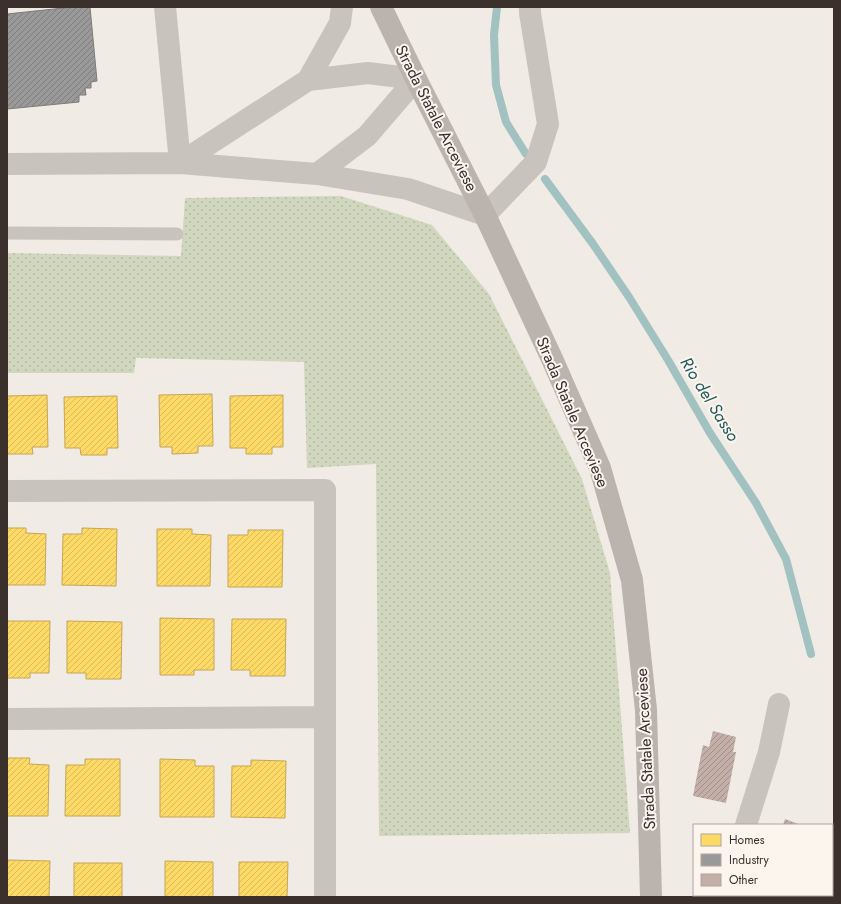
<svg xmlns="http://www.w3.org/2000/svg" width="841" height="904" viewBox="0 0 841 904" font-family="Jost,sans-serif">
<defs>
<pattern id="grass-dots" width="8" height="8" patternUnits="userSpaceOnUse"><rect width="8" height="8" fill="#d1d6bf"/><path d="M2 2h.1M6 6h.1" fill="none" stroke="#b4b8a4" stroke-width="1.8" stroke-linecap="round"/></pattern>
<pattern id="homes-hatch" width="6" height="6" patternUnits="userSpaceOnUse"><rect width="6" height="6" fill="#ffd966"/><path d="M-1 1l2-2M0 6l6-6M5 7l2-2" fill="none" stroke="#dbbb59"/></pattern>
<pattern id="industry-hatch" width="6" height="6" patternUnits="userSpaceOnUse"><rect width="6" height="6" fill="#999"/><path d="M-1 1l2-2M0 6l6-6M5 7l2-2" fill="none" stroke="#7e7d7d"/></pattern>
<pattern id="building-hatch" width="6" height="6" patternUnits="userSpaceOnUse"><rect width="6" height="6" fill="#c3afa7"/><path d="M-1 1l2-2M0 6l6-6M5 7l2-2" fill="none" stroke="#a08f88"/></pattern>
</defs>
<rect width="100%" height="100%" fill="#f0ebe5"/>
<path fill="url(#grass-dots)" d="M341,196L432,225L489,294L582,479L610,573L630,833L379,836L376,464L307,468L304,362L136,358L134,373H7V253L181,256L185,198Z"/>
<path fill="url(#homes-hatch)" stroke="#c4a654" d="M212,394L213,446H198V453L172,454V447H160L159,395Z
M47,395L48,447H32L33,454H7V396Z
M283,395V447H272V454H246V448H230V396Z
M117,396L118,448H107V455H81L80,448H65L64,397Z
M7,528H26V533L46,534L45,585H7Z
M82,528L117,529L116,586L62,585L63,534H82Z
M157,529H192V534L211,535L210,586H157Z
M248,530H283L282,587H228V535H248Z
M160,618L214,619V670H194V675H160Z
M232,619H286L285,676H250V670H231Z
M7,621H50L49,673H30V678H7Z
M67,621L122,622L121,679H86V673H67Z
M7,758H30L29,764L49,765L48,816H7Z
M85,759H120V816H65L66,765H85Z
M160,759L195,760V766H214V817H160Z
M251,760L286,761L285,818L231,817L232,766H251Z
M7,860L50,861L49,897H7Z
M165,861L213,862V897H165Z
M239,862H288L287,897H239Z
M74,863H122V897H74Z"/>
<path fill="url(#industry-hatch)" stroke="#7d7a78" d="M73,7H90L97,81L91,82V88H85L86,95H79V102L7,109V14Z"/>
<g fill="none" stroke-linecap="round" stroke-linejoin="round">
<path stroke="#a1c2c1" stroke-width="8" d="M497,7L494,35L496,85L506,122L526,154
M545,179L593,244L629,297L668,360L710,433L756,503L786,559L811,654"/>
</g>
<path fill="url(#building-hatch)" d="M713,731L736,737L733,752H736L726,803L693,796L703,745L709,747Z
M785,819L801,825H783Z
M786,895H802L801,897H792Z"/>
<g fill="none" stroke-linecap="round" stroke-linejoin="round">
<path stroke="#c2bbb6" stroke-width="2.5" stroke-dasharray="2 2" stroke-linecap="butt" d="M831,897L834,891"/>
<path stroke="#c9c3be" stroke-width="13" d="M7,233L177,234"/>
<path stroke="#c9c3be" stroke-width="22" d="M165,7L180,163
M308,80L340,23L342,7
M180,163L308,80L368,73L416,79
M7,164L180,163L317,174L408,189L485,215L536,162L548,124L530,13V7
M317,174L367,136L416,79
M7,491L325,490V897
M7,719L325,717
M746,825L769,752L779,704
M728,897V895"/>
<path stroke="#bab3ae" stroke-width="22" d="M381,7L416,79L485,215L553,361L600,468L632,580L646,710L651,897"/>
</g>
<g text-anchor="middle" stroke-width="4" stroke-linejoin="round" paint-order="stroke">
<g font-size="16" fill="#3b302b" stroke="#fbf5ee">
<text transform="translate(437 118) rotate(63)" y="6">Strada Statale Arceviese</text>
<text transform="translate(573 412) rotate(67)" y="6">Strada Statale Arceviese</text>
<text transform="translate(645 749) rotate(-93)" y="6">Strada Statale Arceviese</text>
</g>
<g font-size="17" font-style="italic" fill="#1f5a5e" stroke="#fbf5ee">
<text transform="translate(710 399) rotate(58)" y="6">Rio del Sasso</text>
</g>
</g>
<rect width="841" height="904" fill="none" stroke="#3b302b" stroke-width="16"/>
<rect x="693" y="824" width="140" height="72" fill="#fbf5ee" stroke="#aea6a0"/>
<rect x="701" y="834" width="20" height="12" fill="#ffd966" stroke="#aea6a0"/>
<text x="729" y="844" font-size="12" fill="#3b302b">Homes</text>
<rect x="701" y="854" width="20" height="12" fill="#999999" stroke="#aea6a0"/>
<text x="729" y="864" font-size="12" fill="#3b302b">Industry</text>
<rect x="701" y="874" width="20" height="12" fill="#c3afa7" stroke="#aea6a0"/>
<text x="729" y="884" font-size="12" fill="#3b302b">Other</text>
</svg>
